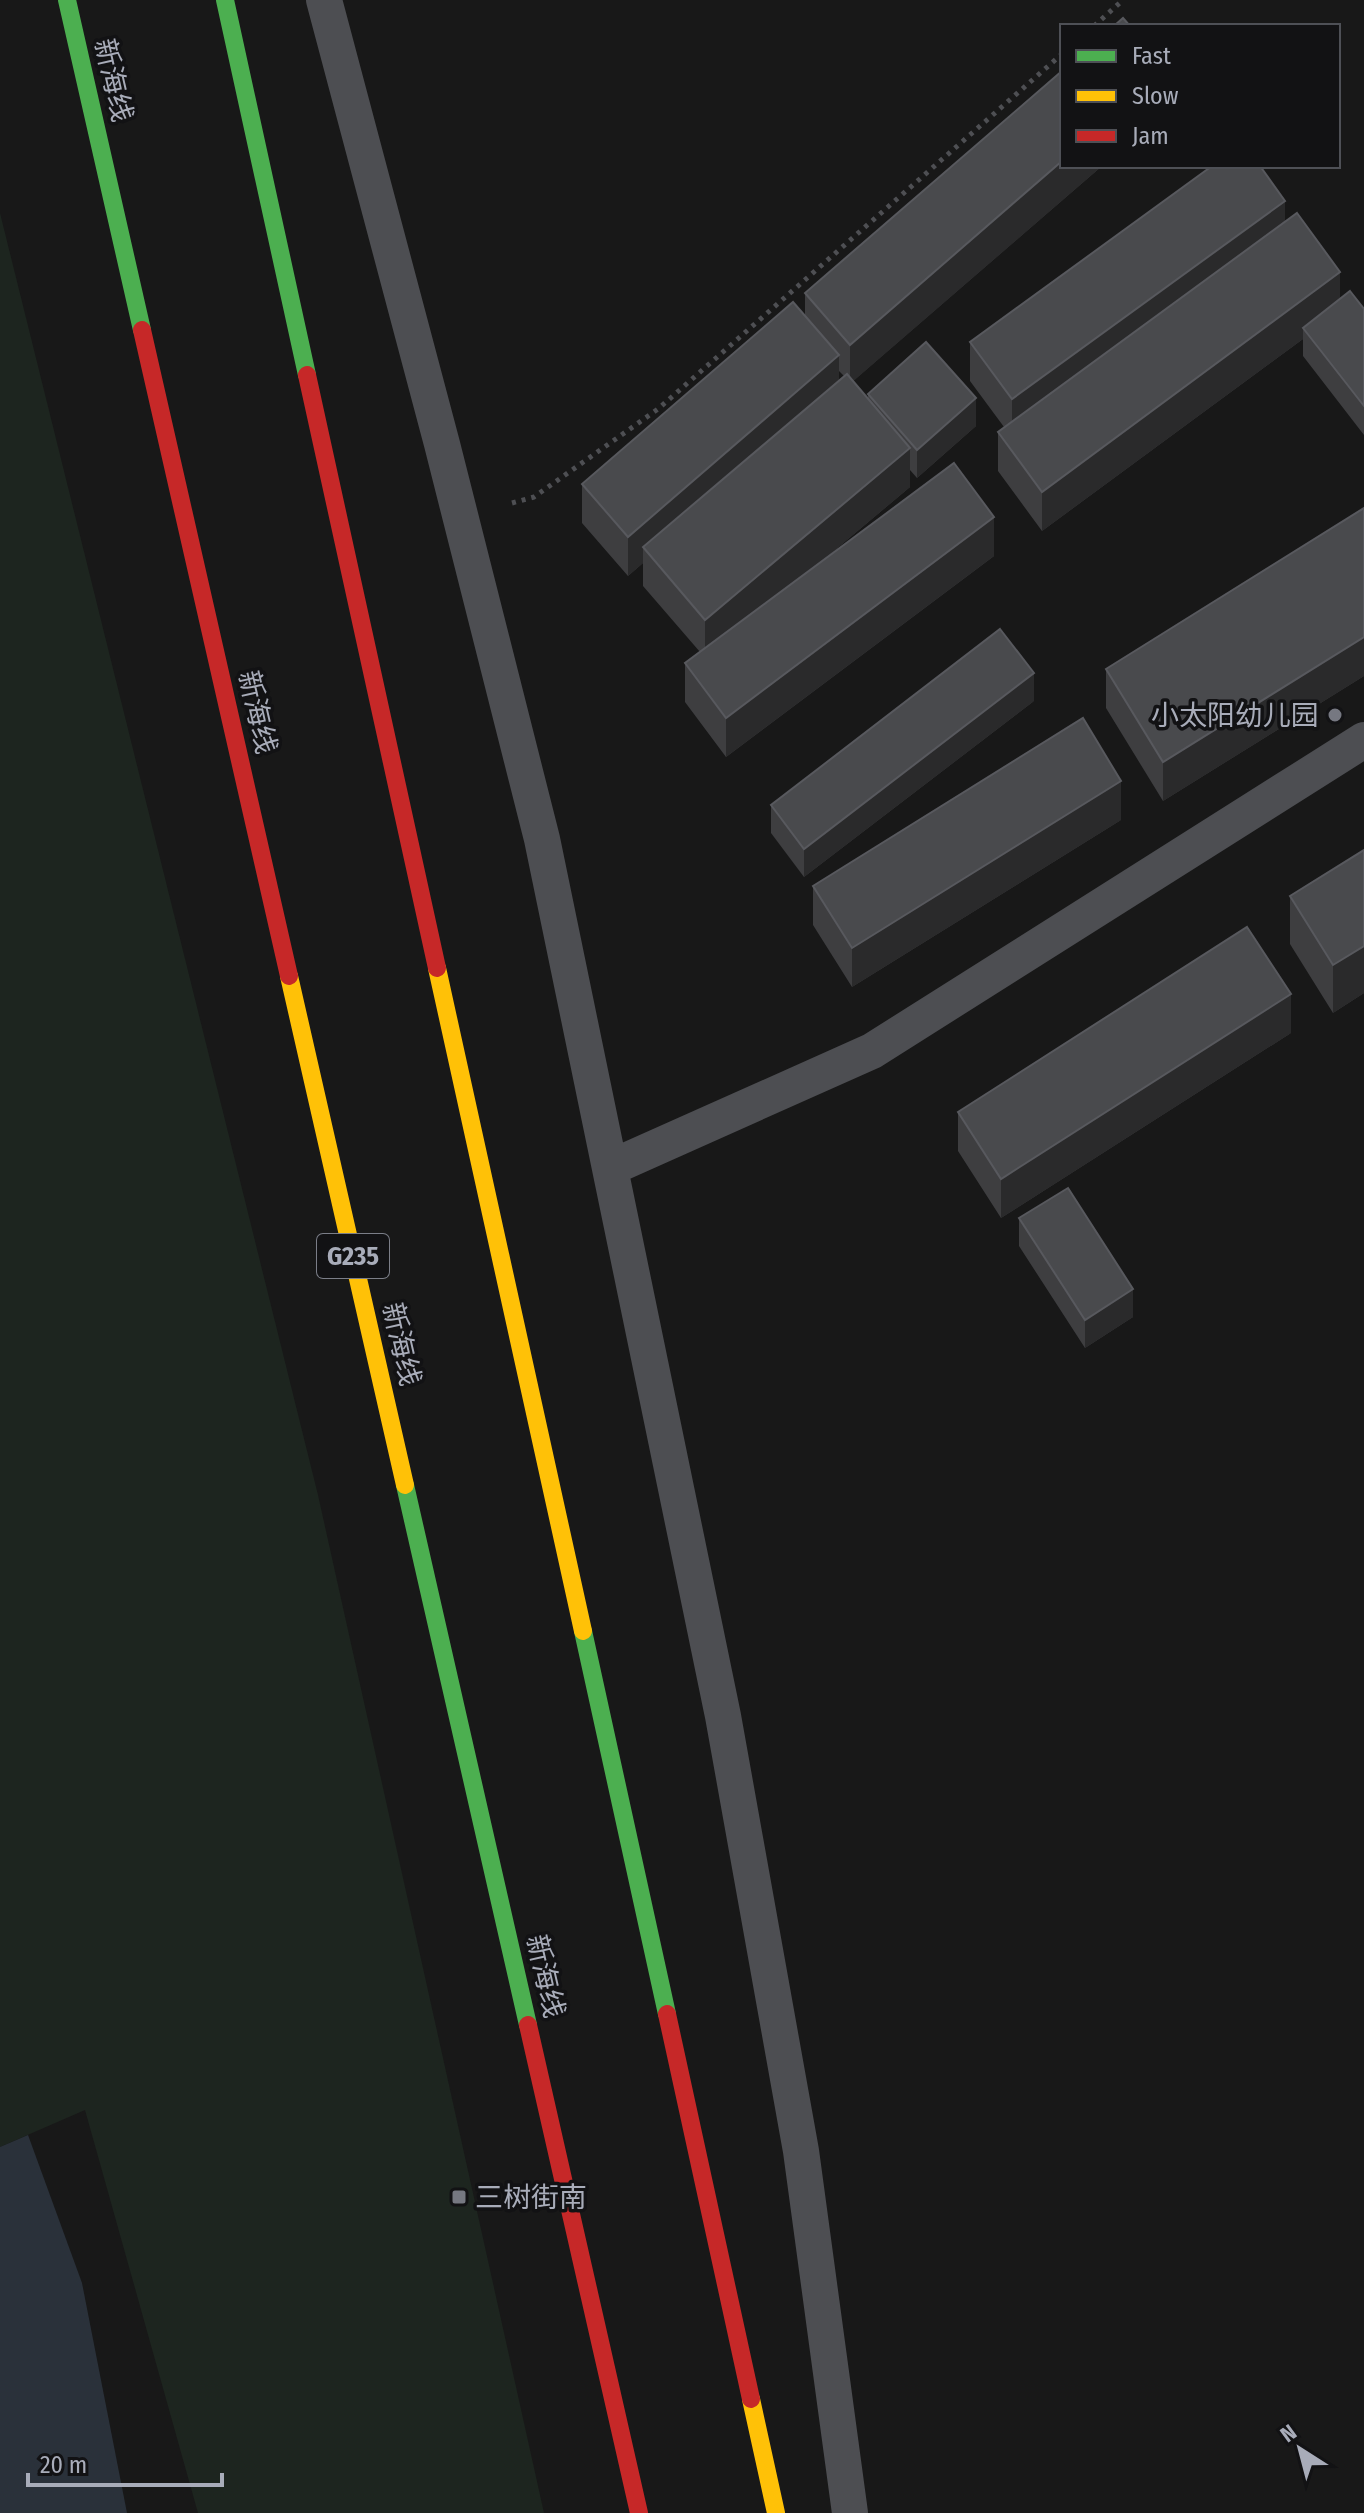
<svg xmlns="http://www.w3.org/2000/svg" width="1364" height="2513" viewBox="0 0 1364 2513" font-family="'Fira Sans Condensed','Noto Sans SC',sans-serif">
<rect width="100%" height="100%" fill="#181818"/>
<path fill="#1d251f" d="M0,213L318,1495L544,2513H198L85,2110L0,2147Z"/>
<path fill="#2a313a" d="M28,2135L82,2283L127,2513H0V2147Z"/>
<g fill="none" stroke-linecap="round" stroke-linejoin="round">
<path stroke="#4e4f53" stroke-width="5" stroke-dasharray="4 6" stroke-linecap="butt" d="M1094,26L1123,0
M512,503L534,497L658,409L1062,54"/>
<path stroke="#4d4e52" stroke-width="36" d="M324,0L442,444L542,839L723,1716L801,2151L850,2513
M610,1168L872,1051L1364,740"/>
<path stroke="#4caf50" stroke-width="18" d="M67,0L142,330
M225,0L307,375
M405,1485L528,2025
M583,1631L667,2014"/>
<path stroke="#ffc107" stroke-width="18" d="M437,968L583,1631
M289,976L405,1485
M751,2399L776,2513"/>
<path stroke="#c62828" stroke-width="18" d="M142,330L289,976
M307,375L437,968
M667,2014L751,2399
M528,2025L639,2513"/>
</g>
<path fill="#3e3e40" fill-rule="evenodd" d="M1062,166H1102L853,381L868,398V394L976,426L917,478L910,470V487L823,560L994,556L726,757L685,702V663L700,652L643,586V563L628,576L582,523V484L805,317V293ZM839,371L844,376L839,380Z
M1285,222L1340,299L1364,309V435L1303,356V339L1042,531L998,471V432L1004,427L970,381V342Z
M1364,508V676L1163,801L1106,708V669Z
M1034,701L804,877L771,833V805Z
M1121,820L852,987L813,925V886Z
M1364,850V993L1333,1013L1290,944V896Z
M1291,1033L1001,1218L958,1151V1112Z
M1019,1218L1133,1317L1085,1348L1019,1246Z"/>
<path fill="#2a2a2b" d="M1062,161V166H1102L850,384V345Z
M1285,201V240L1012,438V399Z
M1340,272V312L1303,328V339L1042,531V492Z
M839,355V394L643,547V563L628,576V537Z
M976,398V426L917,478V450Z
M910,448V487L705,659V620Z
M994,517V556L726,757V718Z
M1364,637V676L1163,801V762Z
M1034,673V701L804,877V849Z
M1121,781V820L852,987V948Z
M1364,946V993L1333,1013V965Z
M1291,994V1033L1001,1218V1179Z
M1133,1289V1317L1085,1348V1320Z"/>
<path fill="#494a4d" stroke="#58595e" stroke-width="2" d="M1123,18L1130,26H1114Z
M1062,71V161L850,345L805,293Z
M1212,166H1260L1285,201L1012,399L970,342Z
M1297,213L1340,272L1042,492L998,432Z
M1350,291L1364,309V406L1303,328Z
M793,302L839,355L628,537L582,484Z
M926,342L976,398L917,450L868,394Z
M847,374L910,448L705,620L643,547Z
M954,463L994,517L726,718L685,663Z
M1364,508V637L1163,762L1106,669Z
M1000,629L1034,673L804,849L771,805Z
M1083,718L1121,781L852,948L813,886Z
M1364,850V946L1333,965L1290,896Z
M1247,927L1291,994L1001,1179L958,1112Z
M1068,1188L1133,1289L1085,1320L1019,1218Z"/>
<g fill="#767881" stroke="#121214" stroke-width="3">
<circle cx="1335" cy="715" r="8"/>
<rect x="451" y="2189" width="16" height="16" rx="4"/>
</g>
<g text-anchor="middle" stroke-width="7" stroke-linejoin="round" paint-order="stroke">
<rect fill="#121214" stroke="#7b7e88" stroke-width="2" x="317" y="1234" width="72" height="44" rx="6"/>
<g font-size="26" font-weight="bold" fill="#a8acb9">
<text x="353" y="1265">G235</text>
</g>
<g font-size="28" fill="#a8acb9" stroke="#121214">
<text transform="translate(114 80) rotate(77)" y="10">新海线</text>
<text transform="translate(258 712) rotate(77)" y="10">新海线</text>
<text transform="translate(402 1344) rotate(77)" y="10">新海线</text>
<text transform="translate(546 1976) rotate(77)" y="10">新海线</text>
</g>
<g font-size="28" fill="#a8acb9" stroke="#121214" text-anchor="end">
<text x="1319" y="725">小太阳幼儿园</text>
<text x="475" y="2207" text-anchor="start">三树街南</text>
</g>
</g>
<rect x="1060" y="24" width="280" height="144" fill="#121214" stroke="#4e5056" stroke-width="2"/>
<rect x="1076" y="50" width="40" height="12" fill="#4caf50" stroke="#4e5056" stroke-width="2"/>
<text x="1132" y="64" font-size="24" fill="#a8acb9">Fast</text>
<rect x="1076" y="90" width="40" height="12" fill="#ffc107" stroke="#4e5056" stroke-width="2"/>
<text x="1132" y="104" font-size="24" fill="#a8acb9">Slow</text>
<rect x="1076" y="130" width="40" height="12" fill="#c62828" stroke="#4e5056" stroke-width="2"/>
<text x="1132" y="144" font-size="24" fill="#a8acb9">Jam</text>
<g transform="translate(1300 2449) rotate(324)" stroke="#121214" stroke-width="6" paint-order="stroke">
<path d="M0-6L14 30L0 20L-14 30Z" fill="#a8acb9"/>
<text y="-12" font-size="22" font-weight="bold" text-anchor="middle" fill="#a8acb9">N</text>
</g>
<path d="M28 2473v12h194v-12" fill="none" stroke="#a8acb9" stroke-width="4"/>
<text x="40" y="2473" font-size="24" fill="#a8acb9" stroke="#121214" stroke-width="6" paint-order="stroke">20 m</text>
</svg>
